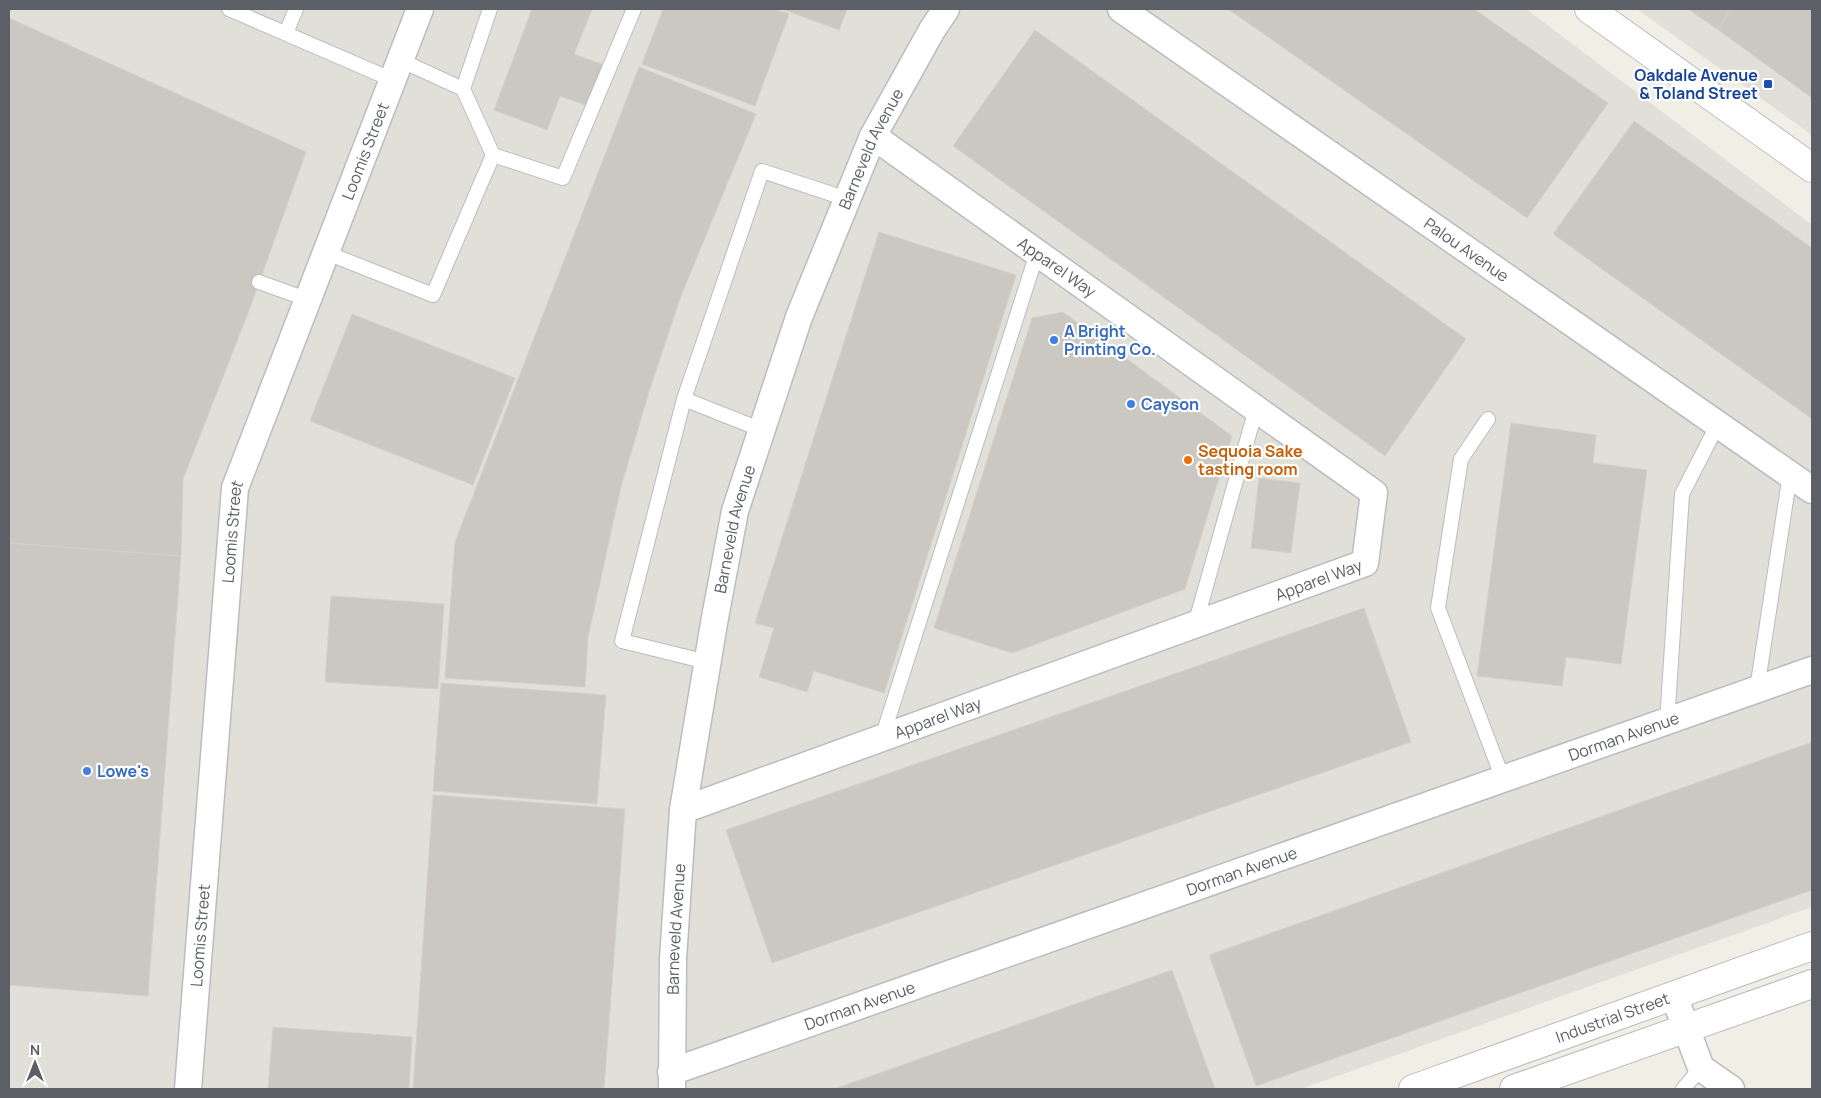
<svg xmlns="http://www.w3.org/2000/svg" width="1821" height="1098" viewBox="0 0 1821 1098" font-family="Manrope,sans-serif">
<rect width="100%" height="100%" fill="#f0eee5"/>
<path fill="#e0e0d9" d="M9,9H1526L1812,225V907L1301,1089H9Z
M1637,9H1812V135Z"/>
<path fill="#cbc8c2" stroke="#d5d0c3" d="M532,9H592L574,54L604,65L588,106L560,96L547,130L494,110Z
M663,9H775L789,14L755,106L642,64Z
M782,9H847L839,30Z
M1228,9H1474L1608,103L1527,218Z
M1688,9H1732L1717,29Z
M1732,9H1812V98L1717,29Z
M9,18L306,152L250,308L183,479L181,556L9,543Z
M1035,30L1466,339L1385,456L953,146Z
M639,67L756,114L681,296L648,395L621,487L588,637L585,687L445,678L455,542Z
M1634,121L1812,248V419L1553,234Z
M879,232L1016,275L884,693L814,671L807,692L759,677L774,628L755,623Z
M1063,312L1232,436L1185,589L1012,653L934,628L1032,318Z
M352,314L515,378L473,485L310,421Z
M1511,423L1596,435L1593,463L1647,470L1621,664L1566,657L1562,686L1477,676Z
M1259,478L1300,483L1291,553L1251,548Z
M9,543L181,556L148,996L9,985Z
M331,596L444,604L438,689L325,682Z
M1364,608L1411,742L772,963L726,830Z
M441,683L606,695L597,804L433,791Z
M1812,742V890L1256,1086L1209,955Z
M433,795L625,809L604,1089H413Z
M1172,970L1215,1089H834Z
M273,1027L412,1037L409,1089H268Z"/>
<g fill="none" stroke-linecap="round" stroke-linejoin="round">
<defs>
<path id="service" d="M229,9L393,80
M286,33L296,9
M463,89L490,9
M493,155L563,178L634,9
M327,253L433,295L493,155L463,89L400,60
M259,282L309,300
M684,399L622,641L707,662
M1488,419L1461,459L1438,608L1503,779
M762,430L684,399L762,171L847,199
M1195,625L1256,409
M1757,689L1790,474
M1667,722L1682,494L1718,424
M882,738L1037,253
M1683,1089L1701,1068"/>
<g id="minor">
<path id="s1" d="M1121,9L1812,490"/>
<path id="s2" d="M683,810L1365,563L1374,493L873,136"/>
<path d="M1674,996L1701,1068L1731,1089"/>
<path id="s3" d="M671,1072L1812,670"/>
<path id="s4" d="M188,1089L235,488L420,9"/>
<path id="s5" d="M672,1089L673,959L683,810L714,623L735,511L799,317L873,136L932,30L946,9"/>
</g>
<g id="tertiary">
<path id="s6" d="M1413,1089L1812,946"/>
<path d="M1514,1089L1812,984"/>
</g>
<path id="secondary" d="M1589,9L1812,168"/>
</defs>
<use href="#service" stroke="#b9bcc1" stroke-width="16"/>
<use href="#minor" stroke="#b9bcc1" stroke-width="29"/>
<use href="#tertiary" stroke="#b9bcc1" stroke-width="30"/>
<use href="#secondary" stroke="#babdc3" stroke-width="30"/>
<use href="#service" stroke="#fff" stroke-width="14"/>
<use href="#minor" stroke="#fff" stroke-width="26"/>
<use href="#tertiary" stroke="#fff" stroke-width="28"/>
<use href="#secondary" stroke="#fff" stroke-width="28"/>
</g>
<rect fill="#1a4fb4" stroke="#fff" stroke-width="2" x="1763" y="79" width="10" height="10" rx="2.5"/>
<g fill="#3f7fe0" stroke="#fff" stroke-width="2">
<circle cx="1054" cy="340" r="5"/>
<circle cx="1131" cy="404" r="5"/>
<circle cx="87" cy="771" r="5"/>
</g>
<circle fill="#e8710a" stroke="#fff" stroke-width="2" cx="1188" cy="460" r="5"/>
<g text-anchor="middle" stroke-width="4.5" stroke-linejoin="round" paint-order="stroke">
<g font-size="16" font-weight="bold" fill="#164399" stroke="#fff" text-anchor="end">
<text x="1758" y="81">Oakdale Avenue<tspan x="1758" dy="18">&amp; Toland Street</tspan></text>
</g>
<g font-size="16" fill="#5c6066" stroke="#fff">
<text dy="6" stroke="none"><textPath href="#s5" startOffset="970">Barneveld Avenue</textPath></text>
<text dy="6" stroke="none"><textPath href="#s4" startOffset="964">Loomis Street</textPath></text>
<text dy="6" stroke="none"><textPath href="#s1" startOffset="421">Palou Avenue</textPath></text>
<text transform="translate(1057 267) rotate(35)" y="6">Apparel Way</text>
<text dy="6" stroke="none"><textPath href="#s5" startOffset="565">Barneveld Avenue</textPath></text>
<text dy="6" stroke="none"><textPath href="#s4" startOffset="559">Loomis Street</textPath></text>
<text dy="6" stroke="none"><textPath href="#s2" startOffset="676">Apparel Way</textPath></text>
<text dy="6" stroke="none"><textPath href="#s2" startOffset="271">Apparel Way</textPath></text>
<text dy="6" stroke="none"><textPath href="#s3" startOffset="1010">Dorman Avenue</textPath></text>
<text dy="6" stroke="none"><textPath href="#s3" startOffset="605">Dorman Avenue</textPath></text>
<text dy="6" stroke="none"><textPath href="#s5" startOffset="160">Barneveld Avenue</textPath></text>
<text dy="6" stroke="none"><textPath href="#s4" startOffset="154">Loomis Street</textPath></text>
<text dy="6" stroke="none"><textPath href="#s3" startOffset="200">Dorman Avenue</textPath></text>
<text dy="6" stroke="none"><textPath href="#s6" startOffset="212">Industrial Street</textPath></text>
</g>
<g font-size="16" font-weight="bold" fill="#366cbe" stroke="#fff" text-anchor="start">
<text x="1064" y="337">A Bright<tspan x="1064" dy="18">Printing Co.</tspan></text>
<text x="1141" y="410">Cayson</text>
<text x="97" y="777">Lowe's</text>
</g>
<g font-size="16" font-weight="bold" fill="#c56008" stroke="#fff" text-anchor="start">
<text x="1198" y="457">Sequoia Sake<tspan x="1198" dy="18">tasting room</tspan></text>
</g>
</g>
<rect width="1821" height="1098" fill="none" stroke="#5c6066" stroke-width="20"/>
<g transform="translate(35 1063)" stroke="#ffffff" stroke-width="4" paint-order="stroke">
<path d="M0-4L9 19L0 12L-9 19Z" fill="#5c6066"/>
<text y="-8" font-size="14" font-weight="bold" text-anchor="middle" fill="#5c6066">N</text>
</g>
</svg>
